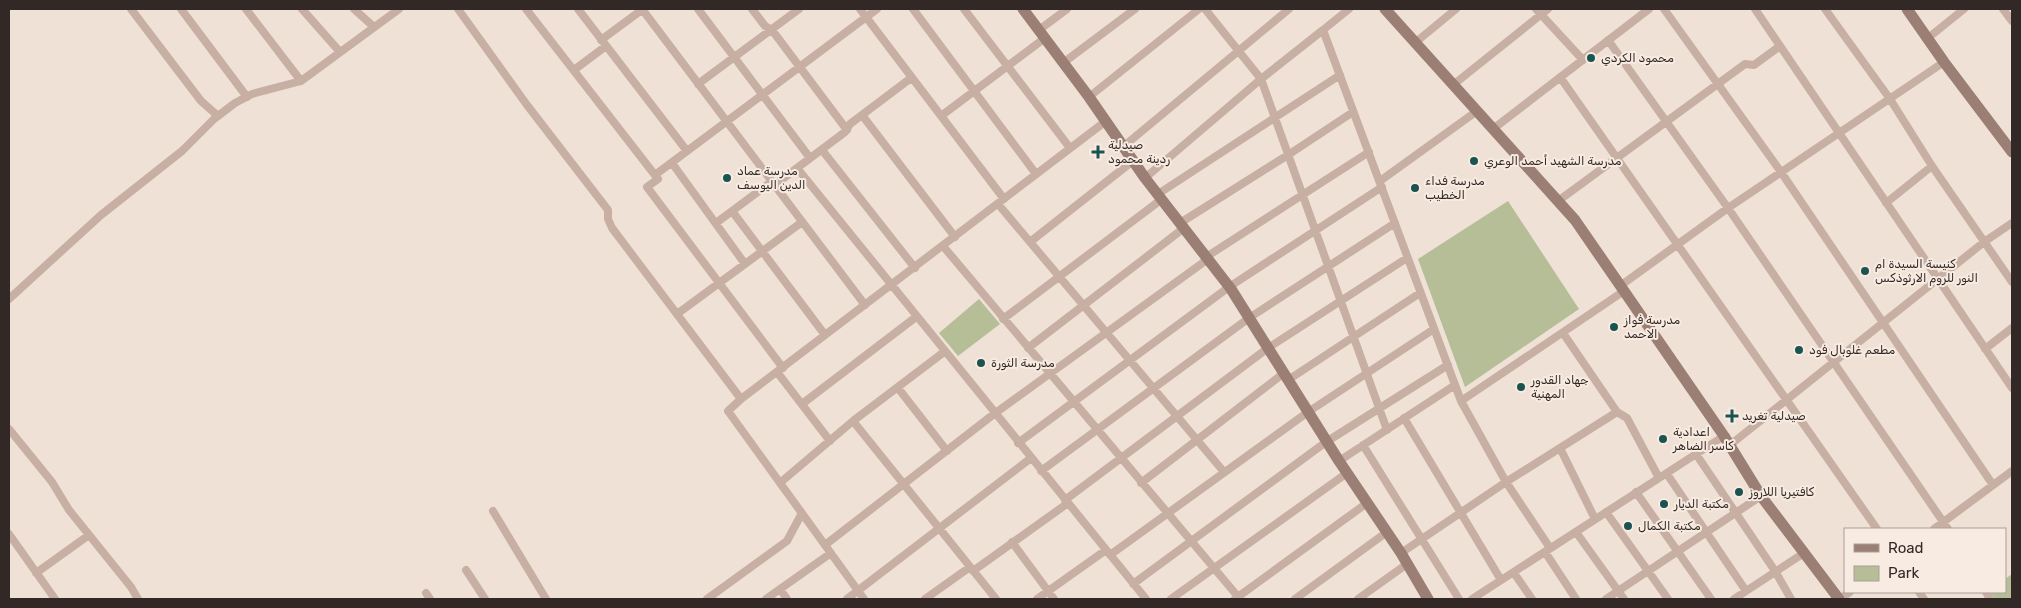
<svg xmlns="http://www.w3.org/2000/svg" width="2021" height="608" viewBox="0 0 2021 608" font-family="Rubik,'Noto Sans Arabic',sans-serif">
<rect width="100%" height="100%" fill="#f0e1d6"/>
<path fill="#b5be97" d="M1508,201L1579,309L1465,387L1418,259Z
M979,299L1000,324L958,356L939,333Z
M2012,574V597L2009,599H1995L1990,592H2005V579Z"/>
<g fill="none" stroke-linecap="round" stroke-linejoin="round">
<path stroke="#c7b0a3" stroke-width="8" d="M131,9L201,101L218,116
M181,9L247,97
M246,9L301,81
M302,9L340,52
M354,9L374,27
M458,9L527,105L608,210V219L612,228L741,399L728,411L864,599
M526,9L658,179L647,187L783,368
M578,9L687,151
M642,9L865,305
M698,9L810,158
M752,9L765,26L772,30L847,130
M860,9L1004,199
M913,9L1036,174
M964,9L1070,148
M1205,9L1261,79L1387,430
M1349,9L1323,30L1461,401L1506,482L1550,548
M1536,9L1583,60
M1664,9L1781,172L1993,485
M1755,9L2012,388
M1825,9L1890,99L1932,166L2012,282
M2003,9L2012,21
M1039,30L1067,9
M1933,34L1964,9
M601,40L643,9
M1608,40L1728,208L1948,529
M1416,42L1456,9
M1063,63L1135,9
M574,70L606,46
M1560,77L1877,529
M698,84L799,9
M1453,85L1548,9
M1089,97L1199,9
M862,115L955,237
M941,116L1045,38
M1493,129L1649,9
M1124,146L1289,9
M822,150L915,268
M672,163L745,264
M797,168L1146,599
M655,175L877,9
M1145,178L1261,79L1323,30
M1380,181L1477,111
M773,186L845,132L850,124L911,78
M1158,194L1340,75
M1558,201L1745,64L1754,65L1780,46
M1886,203L1932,166
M998,204L1224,472
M732,211L825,335
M716,223L771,182
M1180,223L1288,155L1353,112
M1030,242L1134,160
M943,246L1240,599
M1206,257L1369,152
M1620,286L1728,208L1944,62
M9,299L101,215L182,151L214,119L235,103L252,94L301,81L399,9
M677,314L802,222
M1003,319L1162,199
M1028,348L1184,228
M1985,349L2012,328
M777,372L830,441
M1288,380L1420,293
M898,388L947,451
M741,399L1106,121
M1461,401L1624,291
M802,404L916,317
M1617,412L1627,418L1659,478
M1404,418L1501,580
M853,421L996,599
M9,429L52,482L69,510L131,587L138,599
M1018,443L1229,287L1382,187
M1363,445L1459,599
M1730,445L1984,242L2012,223
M1560,448L1595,519
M1696,454L1775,571L1791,599
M1339,461L1455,385
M1041,471L1249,318L1395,223
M1667,474L1746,591
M781,482L853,421L944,352
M1141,483L1284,373
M1636,492L1711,599
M1065,500L1268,348L1407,258
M493,511L546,599
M1606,512L1668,599
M1934,529L2012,471
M1576,532L1624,599
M9,534L55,599
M1012,542L1054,599
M825,545L994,414L1208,259
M1545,552L1576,599
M1401,553L1506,482L1617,412L1563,333
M1110,555L1308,412L1434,329
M466,570L485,599
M973,571L1068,503
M36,573L89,535
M1514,573L1532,599
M1133,584L1326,442L1448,365
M780,589L787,599
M1919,592L1924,599
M1986,592L1990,599
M426,593L430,599
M707,599L787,541L802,513
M766,599L831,553
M847,599L1031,458
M925,599L970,567
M1037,599L1106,550
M1171,599L1347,473
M1235,599L1367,503
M1295,599L1387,532
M1358,599L1407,564
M1472,599L1724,436
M1606,599L1761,496
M1734,599L1804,553
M1840,599L1850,592"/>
<path stroke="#9b7f74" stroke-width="11" d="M1023,9L1089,97L1145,178L1231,289L1339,461L1401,553L1428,599
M1385,9L1575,220L1724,436L1761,496L1839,599
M1907,9L1944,62L2012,152"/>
</g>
<g fill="#1b5351" stroke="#f8ece2" stroke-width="2">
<circle cx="1591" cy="58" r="5"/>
<path d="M1095.5 144.5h5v5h5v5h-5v5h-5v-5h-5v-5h5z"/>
<circle cx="1474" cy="161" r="5"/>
<circle cx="727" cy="178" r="5"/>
<circle cx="1415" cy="188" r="5"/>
<circle cx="1865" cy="271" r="5"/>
<circle cx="1614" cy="327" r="5"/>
<circle cx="1799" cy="350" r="5"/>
<circle cx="981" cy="363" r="5"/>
<circle cx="1521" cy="387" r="5"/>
<path d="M1729.5 408.5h5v5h5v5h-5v5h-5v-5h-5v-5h5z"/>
<circle cx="1663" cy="439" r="5"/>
<circle cx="1739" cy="492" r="5"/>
<circle cx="1664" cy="504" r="5"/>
<circle cx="1628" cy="526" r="5"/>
</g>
<g text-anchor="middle" stroke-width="4" stroke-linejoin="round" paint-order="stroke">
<g font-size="12" fill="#322825" stroke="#f8ece2" text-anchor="start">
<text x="1601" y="62">محمود الكردي</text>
<text x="1108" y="149">صيدلية<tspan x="1108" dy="14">ردينة محمود</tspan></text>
<text x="1484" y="165">مدرسة الشهيد أحمد الوعري</text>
<text x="737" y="175">مدرسة عماد<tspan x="737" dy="14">الدين اليوسف</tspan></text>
<text x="1425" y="185">مدرسة فداء<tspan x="1425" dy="14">الخطيب</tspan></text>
<text x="1875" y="268">كنيسة السيدة ام<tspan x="1875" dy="14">النور للروم الارثوذكس</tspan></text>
<text x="1624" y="324">مدرسة فواز<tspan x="1624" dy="14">الاحمد</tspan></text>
<text x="1809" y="354">مطعم غلوبال فود</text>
<text x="991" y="367">مدرسة الثورة</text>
<text x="1531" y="384">جهاد القدور<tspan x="1531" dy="14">المهنية</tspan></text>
<text x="1742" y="420">صيدلية تغريد</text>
<text x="1673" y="436">اعدادية<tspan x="1673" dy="14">كاسر الضاهر</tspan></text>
<text x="1749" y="496">كافتيريا اللاروز</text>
<text x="1674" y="508">مكتبة الديار</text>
<text x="1638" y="530">مكتبة الكمال</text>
</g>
</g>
<rect width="2021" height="608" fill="none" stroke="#322825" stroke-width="20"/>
<rect x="1844" y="528" width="162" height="65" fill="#f8ece2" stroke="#a99e96"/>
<rect x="1854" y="544" width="25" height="8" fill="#9b7f74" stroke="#a99e96"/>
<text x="1888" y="553" font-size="15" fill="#322825">Road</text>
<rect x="1854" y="566" width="25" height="15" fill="#b5be97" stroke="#a99e96"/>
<text x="1888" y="578" font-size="15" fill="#322825">Park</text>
</svg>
